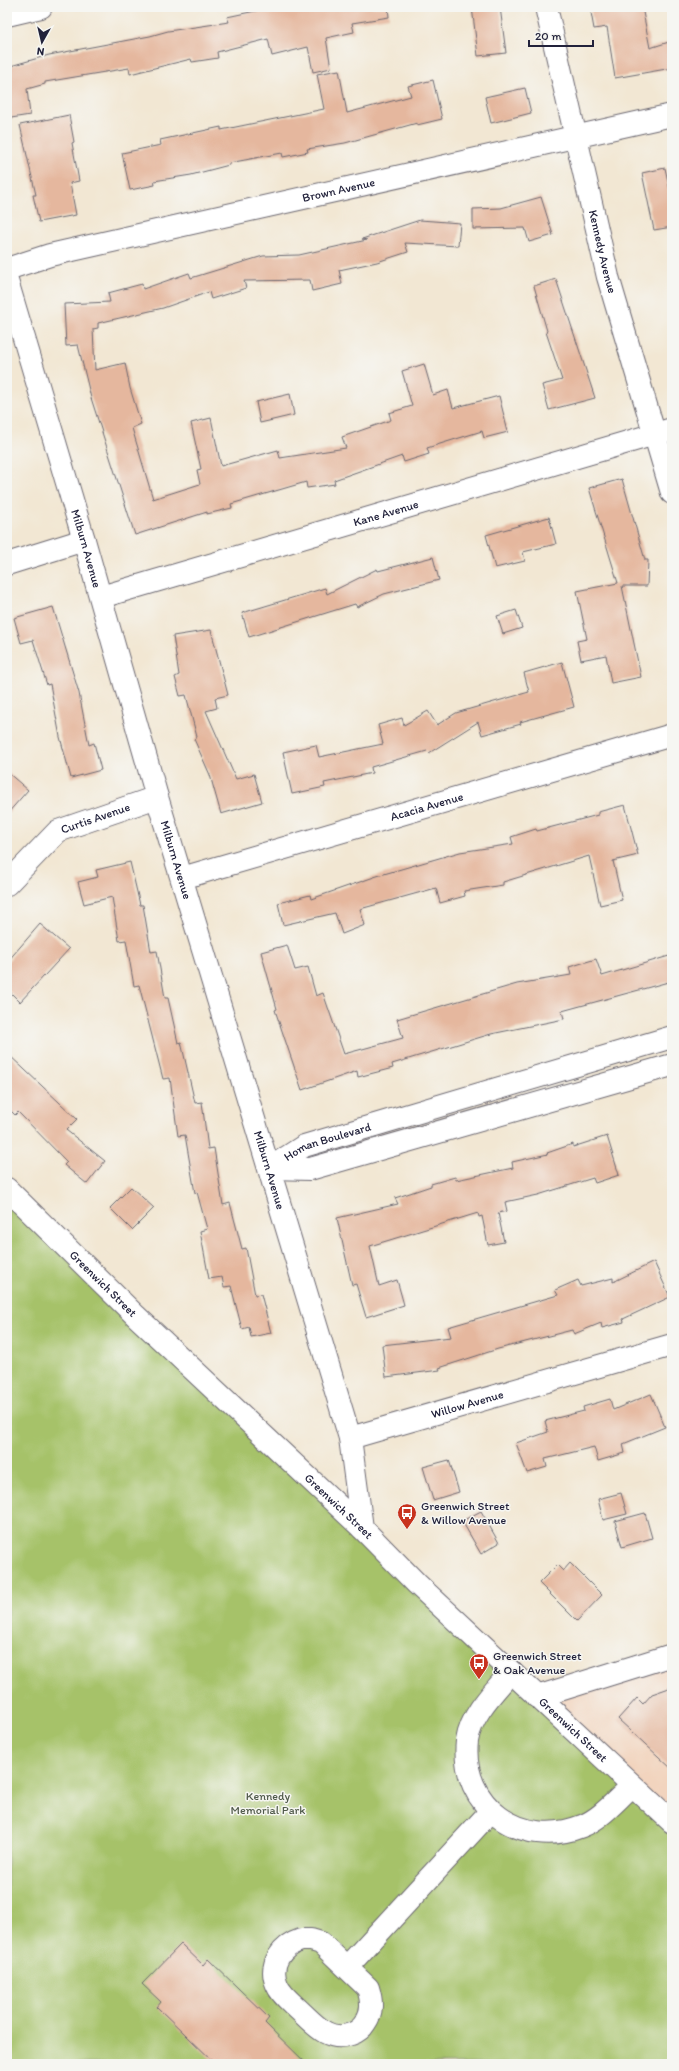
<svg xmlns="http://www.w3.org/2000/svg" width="679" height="2071" viewBox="0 0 679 2071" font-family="Itim,sans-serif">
<rect width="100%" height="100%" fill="#f6f6f2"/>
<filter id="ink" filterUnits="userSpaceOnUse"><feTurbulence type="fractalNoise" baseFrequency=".025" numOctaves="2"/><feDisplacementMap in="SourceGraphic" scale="8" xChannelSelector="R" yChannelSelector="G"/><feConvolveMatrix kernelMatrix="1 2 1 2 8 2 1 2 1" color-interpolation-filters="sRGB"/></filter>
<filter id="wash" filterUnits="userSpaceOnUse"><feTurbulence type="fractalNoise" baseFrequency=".012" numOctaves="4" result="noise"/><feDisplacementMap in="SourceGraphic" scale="16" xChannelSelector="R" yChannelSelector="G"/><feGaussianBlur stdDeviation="0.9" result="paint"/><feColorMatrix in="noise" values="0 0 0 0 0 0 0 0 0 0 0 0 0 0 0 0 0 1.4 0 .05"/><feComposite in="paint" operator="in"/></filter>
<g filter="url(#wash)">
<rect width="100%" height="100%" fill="#f2e7d3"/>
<path fill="#f2d4be" d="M655,1657L672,1668V1822L537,1697Z"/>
<path fill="#a6c269" stroke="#647252" d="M7,1189L672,1822V2064H7Z"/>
<g id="blocks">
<path fill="#e5b79e" d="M274,7H388L389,17L352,23L354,32L326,38L331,68L313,72L308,47L272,56L268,39L217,52L218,58L192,62L191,59L130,74L129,68L45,82V84L27,89L30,115L11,118L7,90V67L49,55L150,36L168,31L229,22L227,17Z
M472,7H500L506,53L478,56Z
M590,7H642L650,48L672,41V68L615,78L607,27L594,29Z
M339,70L347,113L411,96L408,86L433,80L442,119L417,125V123L345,143L307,149L308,152L283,157L282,153L229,163V165L191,175L154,181L155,185L130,190L122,153L161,145L160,140L221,127V130L324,109L317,74Z
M525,88L531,113L491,123L485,97Z
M69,115L74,142L72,143L79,181L70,183L76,215L39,222L33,195H36L20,125Z
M665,168L672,200V227L654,230L642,173Z
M541,197L553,235L529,242L525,228L473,229V209L501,208Z
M420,220L460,223L458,246L405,243L408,252L377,262L339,270L342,284L312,291L310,280L244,281L246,288L211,299L209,292L163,308L98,323V328L93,329L95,370L125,363L130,388L141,424L132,428L153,499L200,484L197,470L201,469L191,423L211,418L221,466L278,450L280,458L346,448L342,437L391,420L389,413L412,406L402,371L424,364L433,395L448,390L453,408L499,396L508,432L484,438L482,431L427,448L429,454L404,462L402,456L334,480L335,484L307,488L306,482L231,504L232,508L207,514V512L135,535L91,398L78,345L66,346L64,304L110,302L108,293L142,284L143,289L189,273L191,278L263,256L299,255L367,240L362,239Z
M556,279L595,398L549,410L542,385L562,380L546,332L547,331L534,286Z
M290,394L294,415L260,423L256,402Z
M622,479L645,560H648L647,586H622L641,677L611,683L606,655L581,660L577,641L587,639L577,591L618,583L589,488Z
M549,517L556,544L523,552L525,561L495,568L486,535Z
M433,557L439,580L384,594L357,607L355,604L249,637L242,613L325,588L327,594L377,569L378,571Z
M53,607L79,693L89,745L94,743L101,770L71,778L60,737L50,684L47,685L33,640L21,643L14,618Z
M516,610L522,628L503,634L497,616Z
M211,630L228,695L215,698L217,708L206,711L236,779L254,774L262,802L221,814L210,775L194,739L197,737L186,695L180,696L175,677L179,675L173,636Z
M562,662L574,707L520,722L521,724L482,735L478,722L429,753L427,751L371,767L372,773L324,783L325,787L292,794L283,752L316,745L319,757L383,744L378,725L402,718L404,725L428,711L437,725L456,713L529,692L524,673Z
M7,772L28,790L7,814Z
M625,805L638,855L613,861L622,900L600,905L589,856L503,882V885L464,891L465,896L440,903L436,888L360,909L365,925L342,934L335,913L283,925L278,903L310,895L311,899L377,876L460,852L513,844L511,837L536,829L537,831L598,815V812Z
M130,862L140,905H143L151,952L157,951L165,998H168L178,1043L181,1042L195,1103L202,1102L208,1149L214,1148L223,1205L230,1203L242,1249L246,1248L255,1295L261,1294L271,1333L251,1337L249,1327L242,1329L231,1286L224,1287L222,1277L209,1279L200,1231L207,1229L197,1192L195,1193L185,1135L178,1136L170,1078L163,1079L139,985L134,986L126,940L119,941L112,897L84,904L78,882L98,877L96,870Z
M40,924L69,949L20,1002L7,989V962Z
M287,945L295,970L308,967L316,996L323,993L344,1054L403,1038L397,1019L517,984L571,975L569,967L596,959L602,976L669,956L672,966V981L562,1011L564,1019L491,1034L392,1064L393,1068L358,1077L357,1071L302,1090L275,1010L277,1009L261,952Z
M7,1053L77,1119L66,1130L105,1161L87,1184L64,1165L67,1162L18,1112L15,1115L7,1107Z
M607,1136L619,1175L595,1183L593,1178L538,1195L505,1202L507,1211L498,1213L504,1242L488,1245L482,1216L479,1217L478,1213L370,1246L379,1286L397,1280L404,1305L366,1317L356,1284L352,1285L337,1218L398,1204L395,1198L431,1186V1184L455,1177L456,1180L513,1168L512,1162L548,1154L547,1153L573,1144V1147Z
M131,1187L154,1208L132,1230L110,1208Z
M654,1262L670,1297L623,1319L624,1322L602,1328L601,1323L574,1334L572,1330L498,1349L439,1368L440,1370L386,1377L382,1345L451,1337L448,1327L558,1295L555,1290L578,1280L581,1286L613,1278V1282Z
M651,1394L665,1427L623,1444L625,1453L598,1461L594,1447L545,1459L547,1467L527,1473L516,1443L548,1432L545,1421L584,1411L583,1407L610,1399L613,1410Z
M449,1460L459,1492L433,1500L423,1467Z
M621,1493L627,1514L603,1520L598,1499Z
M481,1511L499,1543L481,1554L462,1521Z
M645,1513L652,1538L622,1547L615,1521Z
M570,1563L602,1595L577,1621L539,1583L557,1565L563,1571Z
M672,1687V1769L618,1719L637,1698L643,1704L652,1694Z
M181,1944L203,1965L208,1959L269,2018L265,2023L307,2064H216L157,2007L161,2002L142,1984Z"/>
</g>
</g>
<g filter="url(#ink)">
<use href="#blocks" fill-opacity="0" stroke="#6b6770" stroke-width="1"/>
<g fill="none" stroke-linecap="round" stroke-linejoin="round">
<defs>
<g id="minor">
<path id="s1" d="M546,7L608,277L672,493"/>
<path d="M7,15L41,7"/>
<path id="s2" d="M7,269L50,255L672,115"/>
<path d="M7,564L84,540"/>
<path id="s3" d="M101,597L672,429"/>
<path id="s4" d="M182,878L672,735"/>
<path id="s5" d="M7,884L58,831L157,797"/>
<path id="s6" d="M270,1168L304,1146L672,1037"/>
<path d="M270,1168L310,1169L672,1065"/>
<path id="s7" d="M350,1438L672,1345"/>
<path d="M511,1672C494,1692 471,1714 467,1741C460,1807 522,1850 582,1826C601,1819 617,1799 632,1786"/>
<path d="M537,1697L672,1655"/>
<path d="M301,1940H311L321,1943L368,1988C372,2001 373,2012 365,2023C362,2028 357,2032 351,2034C329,2043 314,2024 299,2010C292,2003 281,1995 277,1985C268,1964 282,1946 301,1940Z"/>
<path d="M347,1967L491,1811"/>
</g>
<g id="tertiary">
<path id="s8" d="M7,281L84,540L157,797L350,1438L362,1528"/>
</g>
<g id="primary">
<path id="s9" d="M7,1189L136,1316L362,1528L417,1584L672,1822"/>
</g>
</defs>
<use href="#minor" stroke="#6b6770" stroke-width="24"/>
<use href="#tertiary" stroke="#6b6770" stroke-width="24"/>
<use href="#primary" stroke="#6b6770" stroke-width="24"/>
<use href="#minor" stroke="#fff" stroke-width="22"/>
<use href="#tertiary" stroke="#fff" stroke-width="22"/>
<use href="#primary" stroke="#fff" stroke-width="22"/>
</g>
</g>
<defs>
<symbol id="bus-pin" viewBox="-11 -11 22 30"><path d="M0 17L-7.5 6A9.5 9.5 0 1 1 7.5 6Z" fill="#c8321e" stroke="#f6f6f2"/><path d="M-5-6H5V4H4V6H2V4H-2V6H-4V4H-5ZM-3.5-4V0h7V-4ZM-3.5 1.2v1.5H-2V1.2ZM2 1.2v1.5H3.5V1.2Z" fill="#fff"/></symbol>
</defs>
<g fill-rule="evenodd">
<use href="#bus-pin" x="396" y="1502" width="22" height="30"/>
<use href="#bus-pin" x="468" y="1652" width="22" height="30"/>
</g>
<g text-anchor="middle" stroke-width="3" stroke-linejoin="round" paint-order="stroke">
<g font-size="12" fill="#22223b" stroke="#f6f6f2">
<text dy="4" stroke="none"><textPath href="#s2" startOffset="341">Brown Avenue</textPath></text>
<text dy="4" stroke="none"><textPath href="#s1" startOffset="251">Kennedy Avenue</textPath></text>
<text dy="4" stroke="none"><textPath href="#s3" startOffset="297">Kane Avenue</textPath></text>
<text dy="4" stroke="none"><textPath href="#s8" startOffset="279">Milburn Avenue</textPath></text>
<text dy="4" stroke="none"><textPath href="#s4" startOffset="255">Acacia Avenue</textPath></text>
<text dy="4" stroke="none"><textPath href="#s5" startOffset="113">Curtis Avenue</textPath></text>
<text dy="4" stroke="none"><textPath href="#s8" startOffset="603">Milburn Avenue</textPath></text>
<text dy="4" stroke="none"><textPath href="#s6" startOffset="64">Homan Boulevard</textPath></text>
<text dy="4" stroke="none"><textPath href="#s8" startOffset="927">Milburn Avenue</textPath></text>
<text dy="4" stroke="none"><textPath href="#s9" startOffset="135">Greenwich Street</textPath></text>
<text dy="4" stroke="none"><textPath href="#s7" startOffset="122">Willow Avenue</textPath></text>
<text dy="4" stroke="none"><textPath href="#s9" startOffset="459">Greenwich Street</textPath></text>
<text dy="4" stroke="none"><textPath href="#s9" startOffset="783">Greenwich Street</textPath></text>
</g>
<g font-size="12" fill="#22223b" stroke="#f6f6f2" text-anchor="start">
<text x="421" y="1510">Greenwich Street<tspan x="421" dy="14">&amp; Willow Avenue</tspan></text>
<text x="493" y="1660">Greenwich Street<tspan x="493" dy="14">&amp; Oak Avenue</tspan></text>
</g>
<g font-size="12" fill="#505a4b" stroke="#f6f6f2">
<text x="268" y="1800">Kennedy<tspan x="268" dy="14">Memorial Park</tspan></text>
</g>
</g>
<rect width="679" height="2071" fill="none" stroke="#f6f6f2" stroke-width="24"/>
<g transform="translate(42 42) rotate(188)" stroke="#f6f6f2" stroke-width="3" paint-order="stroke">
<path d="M0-3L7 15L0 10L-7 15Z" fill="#22223b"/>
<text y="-6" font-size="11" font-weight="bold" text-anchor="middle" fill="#22223b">N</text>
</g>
<path d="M529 40v6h64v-6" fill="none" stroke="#22223b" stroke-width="2"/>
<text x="535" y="40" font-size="12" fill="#22223b" stroke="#f6f6f2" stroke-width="3" paint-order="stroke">20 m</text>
</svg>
